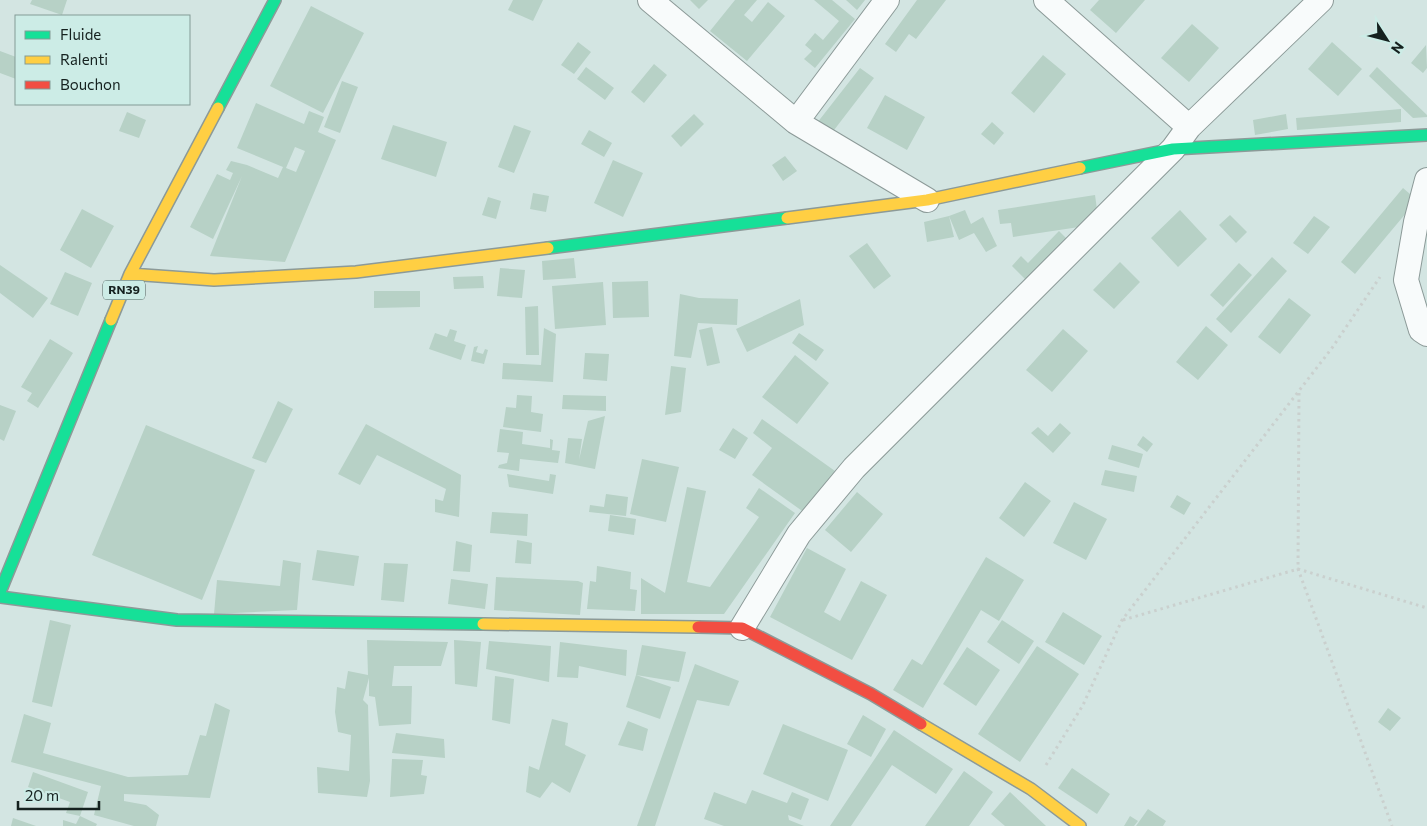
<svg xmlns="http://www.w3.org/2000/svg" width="1427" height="826" viewBox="0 0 1427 826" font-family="Commissioner,sans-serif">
<rect width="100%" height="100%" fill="#d3e5e2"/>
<path fill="#b7d1c6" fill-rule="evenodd" d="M32,0H67L62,15L30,4Z
M513,0H543L533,21L508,10Z
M690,0H708L699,9Z
M735,0H757L744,15L752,22L768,2L785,16L747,61L710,31Z
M814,0H832L855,19L815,68L804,59L812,51L805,45L815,33L823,40L839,21Z
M846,0H865L857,10Z
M917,0H946L916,39L909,34L896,52L885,44Z
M1099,0H1145L1116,33L1090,10Z
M311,6L364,33L323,113L270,86Z
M1192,24L1219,48L1189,82L1161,58Z
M578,42L591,52L574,74L561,65Z
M1332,42L1362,69L1338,96L1308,69Z
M1426,45L1427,68L1423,73L1411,63Z
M0,51L16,57V79L0,73Z
M1043,55L1066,74L1034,113L1011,93Z
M654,64L667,75L644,103L631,92Z
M586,67L614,88L605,100L577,79Z
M1377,67L1427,115V117L1413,118L1369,76Z
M860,68L874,78L831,134L817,123Z
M342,81L358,87L340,133L324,127Z
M885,95L925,117L907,150L867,128Z
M256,103L304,124L309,111L324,117L318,132L336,140L285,262L210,256L242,176L213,239L190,227L217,174L230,180L233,173L226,170L231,161L247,165L278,178L283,167L237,148ZM295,147L305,151L296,172L286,168Z
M1401,109V122L1297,130L1296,118Z
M127,112L146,120L139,138L119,131Z
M694,114L704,124L681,147L671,136Z
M1286,114L1288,129L1255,135L1253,120Z
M992,122L1004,133L994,145L981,134Z
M393,125L447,142L436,177L381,159Z
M514,125L531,131L514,173L498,167Z
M589,130L612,143L604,157L581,144Z
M785,156L797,171L783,181L772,165Z
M613,160L643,173L623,217L594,203Z
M1403,188L1417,200L1355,274L1341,262Z
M533,193L549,196L546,212L530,209Z
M1095,195L1099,224L1013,237L1011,223L1000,224L998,210Z
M488,197L501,201L496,219L482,215Z
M82,209L114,226L91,268L60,250Z
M965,210L971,224L983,217L997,246L986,252L974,233L959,240L949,216L954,237L927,242L924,222L949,216Z
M1180,210L1207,239L1178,267L1151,238Z
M1230,215L1247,232L1236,243L1219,225Z
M1314,216L1330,227L1308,254L1293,243Z
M1059,231L1071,243L1030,284L1012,266L1021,256L1028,263Z
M867,243L891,276L874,289L849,256Z
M1272,257L1287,271L1231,333L1216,319Z
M574,258L576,278L543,280L542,261Z
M1120,262L1140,282L1114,309L1093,290Z
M1239,263L1252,275L1223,307L1210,295Z
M0,265L48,298L33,318L0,293Z
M500,268L525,270L522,298L497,296Z
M65,272L92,283L78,316L50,304Z
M483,276L484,288L454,289L453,277Z
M648,281L649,317L613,318L612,282Z
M603,282L606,325L555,329L552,286Z
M374,291H420V307L374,308Z
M680,294L699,298L738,299L737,325L698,323L691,358L674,356Z
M1289,298L1311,315L1280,354L1258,337Z
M800,299L804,325L747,352L736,329Z
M538,306L539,355H526L525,307Z
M1206,326L1228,345L1198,380L1176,362Z
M712,327L720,363L707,366L699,330Z
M544,328L556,334L553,382L502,379L503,363L541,365Z
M450,329L457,331L454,341L466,345L461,360L429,349L435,333L447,337Z
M1063,329L1088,351L1052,392L1026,370Z
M799,333L824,350L816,361L792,343Z
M50,339L73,353L38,408L27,401L32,393L21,387Z
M478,346L476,352L483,354L485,349L488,350L484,364L471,361L474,347Z
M585,353L609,354L607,381L583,379Z
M795,355L829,383L797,424L762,397Z
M671,366L686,368L681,412L665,415Z
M517,395L532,396L531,412L543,414L541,432L503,427L506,407L516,408Z
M563,395L606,396V411L562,409Z
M278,401L293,409L266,463L252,458Z
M0,405L16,411L4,441L0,439Z
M605,416L595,469L565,463L568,438L582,439L579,460L588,421Z
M762,419L835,471L805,513L752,475L772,448L753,433Z
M1060,423L1071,433L1053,453L1031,433L1038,427L1048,436Z
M366,424L461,475L459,517L435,512V499L443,501L446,489L377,455L360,485L338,474Z
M146,425L255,470L202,600L92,555Z
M733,428L748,438L735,459L719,450Z
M500,429L523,432L522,444L550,448V439L553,440L552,450L560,451L558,463L520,459L519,471L498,468L499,465L507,463L509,453L497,452Z
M1143,436L1153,444L1147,452L1137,445Z
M1112,445L1143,454L1139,468L1108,459Z
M642,459L679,467L666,522L630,514Z
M1105,470L1137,476L1134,492L1101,485Z
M507,474L549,481L550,474L556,475L553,494L509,487Z
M1025,482L1051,501L1024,537L999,518Z
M687,487L706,491L687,582L710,587L759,517L746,508L759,488L795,513L724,614H641V578L665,593Z
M857,492L883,514L851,552L825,530Z
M606,494L628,497L626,516L589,512L590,505L604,507Z
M1177,495L1191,503L1184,515L1170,507Z
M1074,502L1107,519L1086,560L1053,543Z
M492,512L528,514L527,536L490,533Z
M610,515L636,519L634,535L608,531Z
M517,540L532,543L531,564L515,563Z
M456,541L472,545L470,572L453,571Z
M807,548L846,569L824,612L840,621L861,581L887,595L852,660L770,617Z
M317,550L359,556L354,586L312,580Z
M986,557L1024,580L999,621L981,610L923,708L893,690L912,659L922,665Z
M283,560L301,563L297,610L214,614L217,580L280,586Z
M384,563L408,564L404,602L381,600Z
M597,566L631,572L630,589L637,590L635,611L587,609L590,581L596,582Z
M496,577L578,581L583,583L580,615L494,610Z
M451,579L488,584L485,609L448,604Z
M1063,612L1102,636L1084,665L1045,642Z
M50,620L71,625L52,707L32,702Z
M1002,620L1034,641L1019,664L987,642Z
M367,640L448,642L441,666H394L392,686H412L411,724L379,726L375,697L369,696V678L363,700L368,705L370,781L367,797L318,793L317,767L349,771L351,735L338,732L335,712L337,687L345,689L348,671L368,675Z
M454,640L481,642L477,687L455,684Z
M489,641L551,646L549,682L486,669Z
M560,642L627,650L626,676L579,666L578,678L557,677Z
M642,645L686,652L679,682L636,675L671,687L660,719L626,707L636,675Z
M1037,646L1079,674L1020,762L978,734Z
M967,647L1000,670L976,706L943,684Z
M695,664L739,681L729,706L697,700L655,826H637Z
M495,676L514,679L510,724L492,720Z
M215,703L230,710L210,798L124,794V801L146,805L159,815L156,826H134L94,815L101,786L11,762L24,714L51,723L43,753L128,777L188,775L200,735L206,736Z
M1388,708L1401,718L1390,731L1378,722Z
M863,715L886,729L871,757L847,744Z
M552,719L568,723L565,745L586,755L570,793L552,782L540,798L526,792L529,766L539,770Z
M628,721L648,729L643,751L618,745Z
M783,724L848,750L828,801L763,774Z
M894,730L953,769L936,794L892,765L851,826H830Z
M396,733L444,739L445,758L392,753Z
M392,759L423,760L421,775L427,776L424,794L390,797Z
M1072,768L1110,794L1097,814L1058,788Z
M964,771L993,792L969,826H925Z
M33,772L88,792L80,816L66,813L70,802L28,787Z
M752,790L787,803L792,792L809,799L801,820L788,815L789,820L804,826H724L704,819L714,792L746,804Z
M1010,792L1046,826H1005L991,814Z
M1148,809L1166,821L1163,826H1136Z
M80,816L97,824L96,826H63V820L76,824Z
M1130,816L1138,821L1134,826H1124Z
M13,818L36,826H11Z"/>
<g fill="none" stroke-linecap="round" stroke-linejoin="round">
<defs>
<path id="street" d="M650,0L796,122
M887,0L796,122L927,200
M1046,0L1189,127
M1427,180L1416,222L1406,280L1421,330L1427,334
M742,628L799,534L854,468L1173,149L1189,127L1321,0"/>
<path id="fast" d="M218,108L275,0
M1080,168L1173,149L1427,135
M548,248L787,218
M0,592L111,320
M0,597L177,620L483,624"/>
<path id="slow" d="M787,218L927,200L1080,168
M130,274L214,280L356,272L548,248
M111,320L130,274L218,108
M483,624L698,627
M921,724L1031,789L1080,826"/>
<path id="jam" d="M698,627L742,628L871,694L921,724"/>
</defs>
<use href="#street" stroke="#8c9a98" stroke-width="26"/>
<use href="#fast" stroke="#8c9a98" stroke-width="14"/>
<use href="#slow" stroke="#8c9a98" stroke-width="14"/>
<use href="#jam" stroke="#8c9a98" stroke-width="14"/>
<path stroke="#cad0ce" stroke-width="3" stroke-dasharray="2.5 4" stroke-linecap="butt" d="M1299,393L1298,569L1392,826
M1123,620L1298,569L1427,608
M1046,765L1083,705L1122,620L1332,348L1380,277"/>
<use href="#street" stroke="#f8fbfb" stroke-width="24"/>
<use href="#fast" stroke="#16e098" stroke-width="11"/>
<use href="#slow" stroke="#ffcf43" stroke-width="11"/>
<use href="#jam" stroke="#f24e42" stroke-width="11"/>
</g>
<g text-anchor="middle" stroke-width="4.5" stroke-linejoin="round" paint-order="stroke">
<rect fill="#ccece6" stroke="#4c5e5b" stroke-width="1" x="103" y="280.5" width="42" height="19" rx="4"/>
<g font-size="12" font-weight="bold" fill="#15211f">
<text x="124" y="294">RN39</text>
</g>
</g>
<rect x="15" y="15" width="175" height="90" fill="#ccece6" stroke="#839b96"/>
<rect x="25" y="31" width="25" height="8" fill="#16e098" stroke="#839b96"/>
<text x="60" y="40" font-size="15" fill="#15211f">Fluide</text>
<rect x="25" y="56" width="25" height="8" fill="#ffcf43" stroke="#839b96"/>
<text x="60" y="65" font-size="15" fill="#15211f">Ralenti</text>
<rect x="25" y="81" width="25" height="8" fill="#f24e42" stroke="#839b96"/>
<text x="60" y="90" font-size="15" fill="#15211f">Bouchon</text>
<g transform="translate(1387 40) rotate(126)" stroke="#ccece6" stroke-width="4" paint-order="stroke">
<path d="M0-4L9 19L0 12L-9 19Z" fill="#15211f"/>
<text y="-8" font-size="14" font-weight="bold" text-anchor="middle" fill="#15211f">N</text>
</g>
<path d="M18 801v8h81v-8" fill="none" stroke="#15211f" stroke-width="2.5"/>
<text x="25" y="801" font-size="15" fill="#15211f" stroke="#ccece6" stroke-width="4" paint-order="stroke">20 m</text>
</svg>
